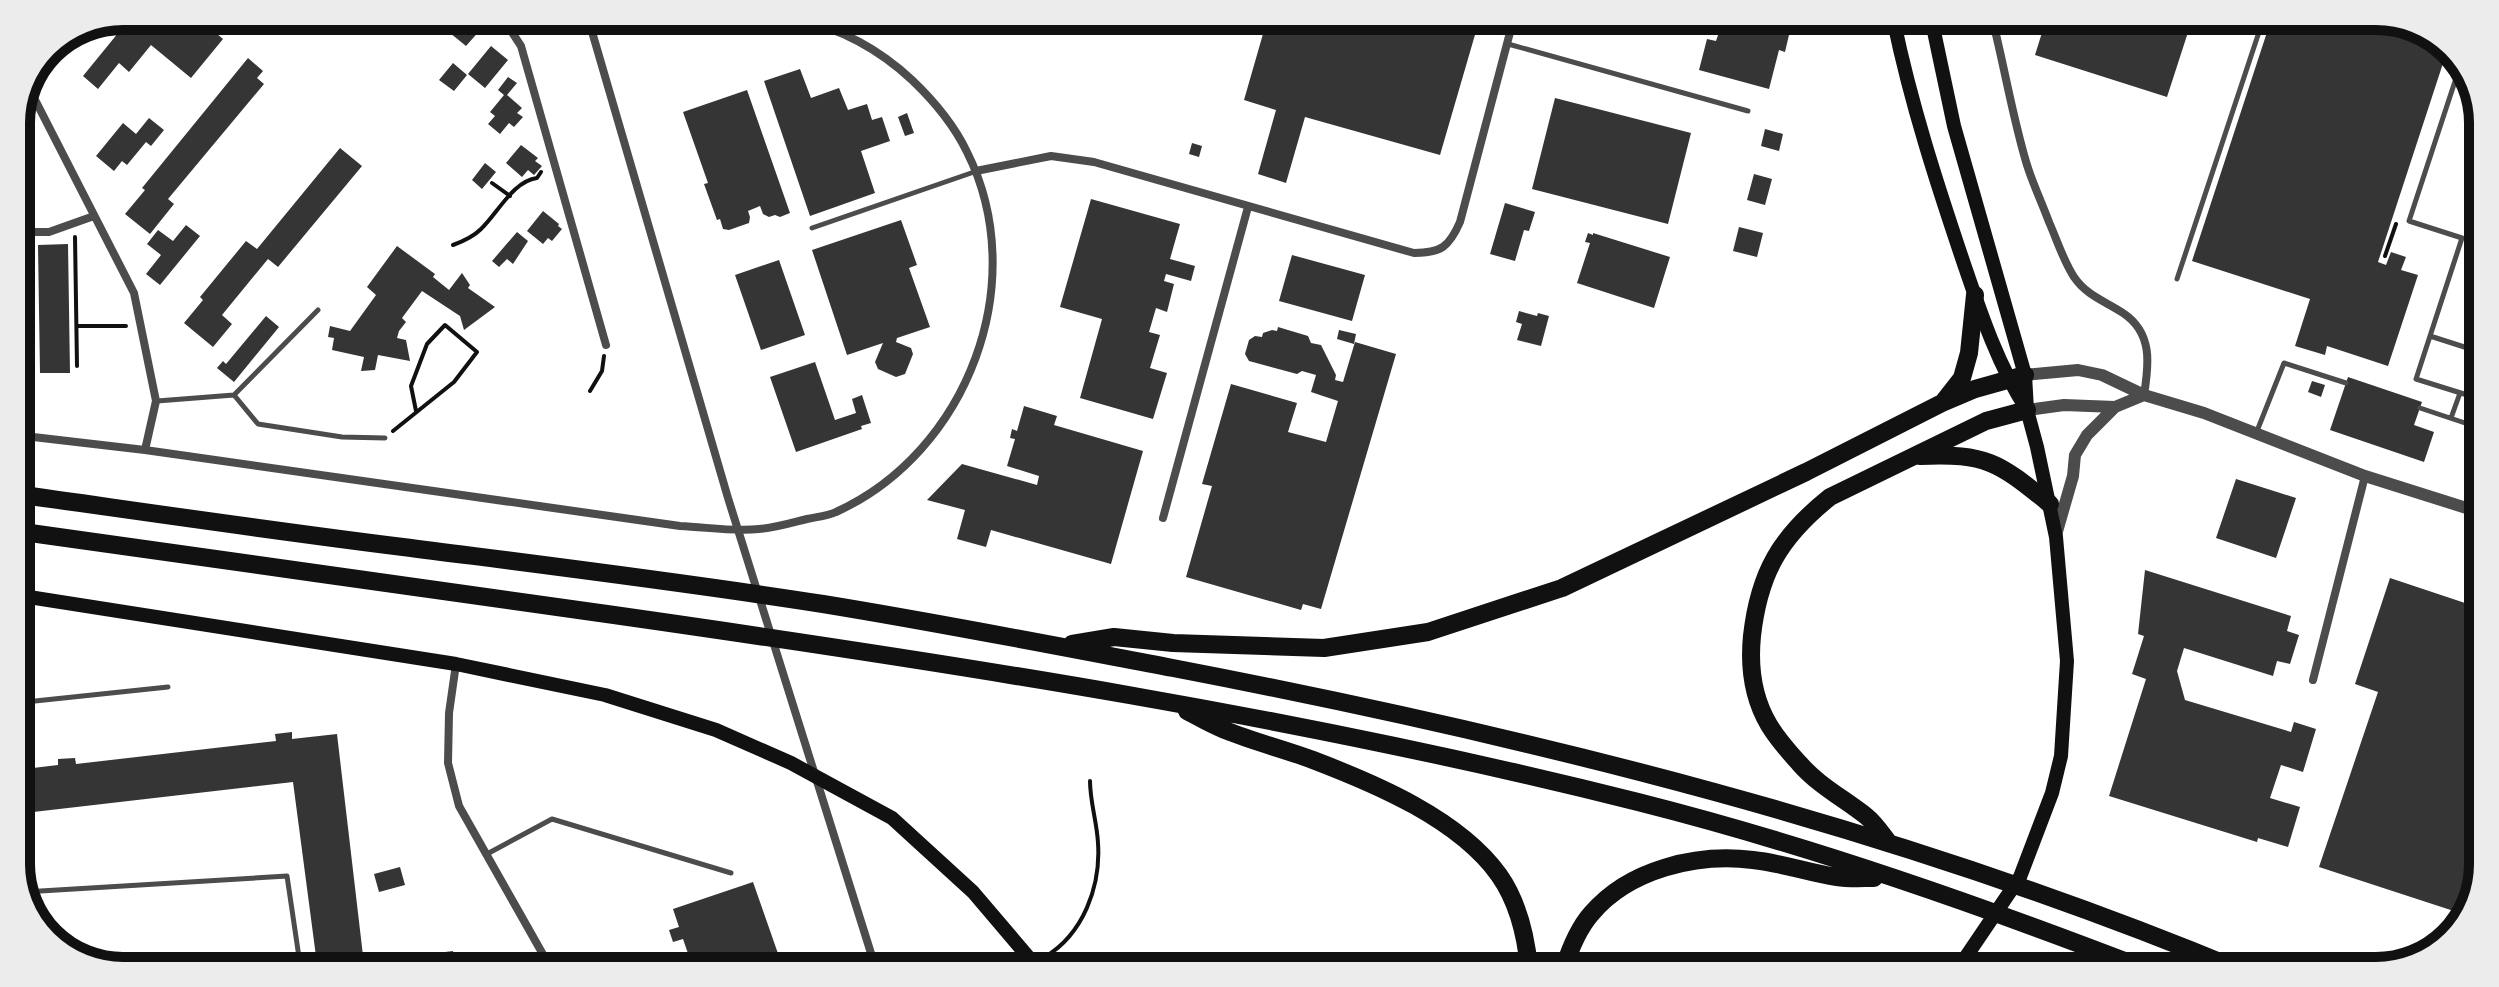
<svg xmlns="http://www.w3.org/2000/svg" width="2499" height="987" viewBox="0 0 2499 987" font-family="'Exo 2',sans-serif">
<rect width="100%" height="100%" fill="#fff"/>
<path fill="#353535" d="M132,16H196L223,39L191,78L151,45L129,72L119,63L98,89L83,76Z
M391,17H438L425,32L409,19L397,33L385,24Z
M462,17H468L482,28L466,46L450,33Z
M1267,20L1479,21L1440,155L1305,117L1286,183L1258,174L1276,110L1244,100Z
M1565,21H1611L1608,33Z
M1712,22H1792L1785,52L1779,50L1769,89L1699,70L1707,39L1716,41L1718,35L1709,32Z
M2045,23H2191L2167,97L2035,55Z
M2270,23L2417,24L2448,48L2378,262L2386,265L2391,252L2406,257L2401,270L2418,275L2388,366L2327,346L2325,355L2295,346L2310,299L2192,261Z
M491,46L508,60L485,88L468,74Z
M248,58L263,71L257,78L264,84L168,199L174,204L150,234L125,214L145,190L142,188Z
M453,63L467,75L454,91L439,80Z
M800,69L811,98L839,88L848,110L867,104L872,120L882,117L890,141L861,151L875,193L810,216L764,81Z
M508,77L517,83L507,95L522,108L517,113L523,117L514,127L509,123L500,134L488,124L495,116L490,112L504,95L498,90Z
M747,90L790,213L780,217L775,215L769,217L763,214L760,206L748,211L750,217L749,223L729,230L723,229L720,219L717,220L704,184L708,183L683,112Z
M1555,98L1691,133L1668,224L1532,189Z
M907,113L914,133L905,136L898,117Z
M149,118L164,130L151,146L146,142L127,165L122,161L114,171L96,156L123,123L136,134Z
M1765,129L1783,134L1779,151L1761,146Z
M1192,143L1202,146L1199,157L1189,154Z
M521,145L538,158L535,161L542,166L534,175L528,170L522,177L506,163Z
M340,148L362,166L278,267L268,259L222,315L232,324L213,347L184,323L203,300L200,297L246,241L257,249Z
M485,163L496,172L482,189L472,180Z
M1754,174L1772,179L1765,205L1747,200Z
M1091,199L1180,224L1170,259L1195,266L1191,281L1166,274L1164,281L1174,284L1167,312L1156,308L1149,332L1160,335L1150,368L1167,373L1153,419L1080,398L1102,319L1060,307Z
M1505,203L1535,212L1529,231L1524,230L1515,261L1490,254Z
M543,211L559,224L558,226L562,229L552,241L548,238L543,244L527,231Z
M901,220L917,265L909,268L930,327L897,338L896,342L911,348L913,354L905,374L896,377L878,369L875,362L883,343L847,355L812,250Z
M186,225L200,236L160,285L146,274L161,255L147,244L158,230L173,241Z
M1739,227L1763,233L1757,257L1733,251Z
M517,232L528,241L513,264L507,259L499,267L492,261Z
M1588,233L1593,235V233L1670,257L1654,308L1577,283L1590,243L1585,242Z
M68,244L70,373H40L38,245Z
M397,246L435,274L433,277L449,290L462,273L470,285L468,288L495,307L464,330L460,316L422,291L402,318L406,322L399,331L397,338L406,340L410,361L378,355L375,370L361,371L364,357L332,350L334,338L328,337L330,326L350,331L376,295L367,287Z
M1292,255L1365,275L1352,321L1279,301Z
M779,260L805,335L761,350L735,275Z
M1519,311L1537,316L1538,313L1549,316L1541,346L1517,340L1522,324L1516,322Z
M266,316L279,327L234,382L217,368L223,361L226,364Z
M1278,327L1308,336L1311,343L1321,345L1336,375L1335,380L1343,382L1355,342L1396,354L1321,609L1303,604L1301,610L1186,577L1212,486L1202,484L1231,384L1297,403L1288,432L1326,442L1338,401L1311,392L1316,375L1302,371L1297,374L1249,361L1245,354L1249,340L1255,336L1262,337L1263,333L1272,330L1277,331Z
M1339,330L1356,334L1354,344L1337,339Z
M815,362L835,420L856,413L852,399L862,395L871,423L861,426L862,429L796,452L770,377Z
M2348,377L2422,402L2414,425L2434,432L2424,462L2330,430Z
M2312,381L2325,385L2321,397L2308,392Z
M1024,406L1057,416L1054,425L1143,451L1111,564L991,530L986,547L957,539L965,510L927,500L962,464L1037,485L1039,476L1007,466L1015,439L1010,438L1012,429L1017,431Z
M2236,479L2296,498L2276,558L2216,538Z
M2145,570L2291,616L2287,631L2299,635L2290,664L2277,661L2273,676L2184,648L2177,671L2185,700L2291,732L2294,722L2316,729L2303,772L2281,765L2270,798L2300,807L2288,847L2258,838L2257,842L2109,796L2146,679L2132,674L2144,636L2138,634Z
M2390,578L2474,606L2475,600L2478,601L2475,905L2466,915L2319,867L2378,692L2355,684Z
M292,732V739L337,734L364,964H317L293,782L16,814V770L58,765V759L75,758L76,764L276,741L275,734Z
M400,867L405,885L379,892L374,874Z
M753,882L782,965H692L683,939L673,942L669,930L679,927L673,909Z
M453,951L455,964H369L368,962Z"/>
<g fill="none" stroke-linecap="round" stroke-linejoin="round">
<path stroke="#111" stroke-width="4" d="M521,19L576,23
M492,183L510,196
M75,237L77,366
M453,245C464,241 473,237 481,229C498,213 513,181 537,178L541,172
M2385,256L2396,224
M77,326H126
M2469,335L2481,300
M590,391L602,371L604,356
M393,431L454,382L477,352L445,325L427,344L411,386L416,411
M1045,957C1083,934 1101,887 1098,843C1097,822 1090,802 1090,781"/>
<path stroke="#4c4c4c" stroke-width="5" d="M1508,44L1748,111
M2462,60L2409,221L2462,238L2416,379L2480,399
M812,228L974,172
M2177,279L2262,23
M2430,336L2480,352
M234,395L258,424L342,437L385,438
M157,401L234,395L318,310
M2420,408L2480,428
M2451,418L2460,393
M2257,431L2284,363L2346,383
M16,703L168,687
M487,854L552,819L731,873
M24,892L287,876L300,964"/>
<path stroke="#4c4c4c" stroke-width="8" d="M502,17L521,46L606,345
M588,18L728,498L875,966
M1993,22C2005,70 2013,119 2027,165C2033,184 2042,203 2049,222C2057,240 2063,260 2074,277C2087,296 2105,301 2123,313C2153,333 2149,364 2144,395
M590,24L641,18
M29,88L134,293L156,401L145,450
M976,171L1051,156L1094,162L1414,253C1441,253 1449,247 1460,222L1513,21
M16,232H49L94,216
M16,435L145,450L680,526C706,527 734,532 759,529C775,528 791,523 807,519C816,517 828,516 836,512C968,452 1032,282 967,152C954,125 933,100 912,80C879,49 839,28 795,18
M1163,518L1248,207
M456,664L449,713L448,763L459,806L549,965
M2313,680L2365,476"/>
<path stroke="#4c4c4c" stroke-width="12" d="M2025,375L2078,370L2102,375L2144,395L2204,413L2365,476L2479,512
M2027,410L2064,405L2115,407
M2056,535L2073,476L2075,455L2087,435L2115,407L2144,395"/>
<path stroke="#111" stroke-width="14" d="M1894,22C1911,104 1937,184 1964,264C1981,314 1998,365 2027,410
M1932,22L1954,126L2025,375L2027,410L2037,447L2056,537L2067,661L2061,756L2052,793L2020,877L1957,970
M16,595L456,664L605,695L716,730L791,763L892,818L973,892L1030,959L1034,966"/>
<path stroke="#111" stroke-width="18" d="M1944,401L1962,378L1969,353L1975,295
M1920,456C1988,453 1999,463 2050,504
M16,494C145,512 274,531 403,547C543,565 683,582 823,604C940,623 1057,646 1173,668C1537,738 1898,828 2242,971
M16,531C215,559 415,587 614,615C958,664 1301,717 1638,802C1812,846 1982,906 2148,970
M1072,644L1114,637L1173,643L1324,648L1428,632L1562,588L1806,472L1942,403L1975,389L2025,375
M1187,711C1200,718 1212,725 1225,730C1254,742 1284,749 1313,760C1376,784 1459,819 1499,875C1518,902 1526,936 1529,968
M1889,843C1882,834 1875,823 1866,816C1843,798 1818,785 1799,763C1788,751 1777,738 1769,725C1753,698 1749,666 1752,636C1759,573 1780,537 1830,497L1986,421L2027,410
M1564,968C1570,949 1578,929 1591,914C1629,869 1697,853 1753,860C1782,863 1809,873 1837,877C1849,879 1862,878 1874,878"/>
</g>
<path d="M0 0H2499V987H0ZM123 30H2376A93 93 0 0 1 2469 123V864A93 93 0 0 1 2376 957H123A93 93 0 0 1 30 864V123A93 93 0 0 1 123 30Z" fill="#ececec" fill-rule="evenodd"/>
<path fill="none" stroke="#111" stroke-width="10" d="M123 30H2376A93 93 0 0 1 2469 123V864A93 93 0 0 1 2376 957H123A93 93 0 0 1 30 864V123A93 93 0 0 1 123 30Z"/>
</svg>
